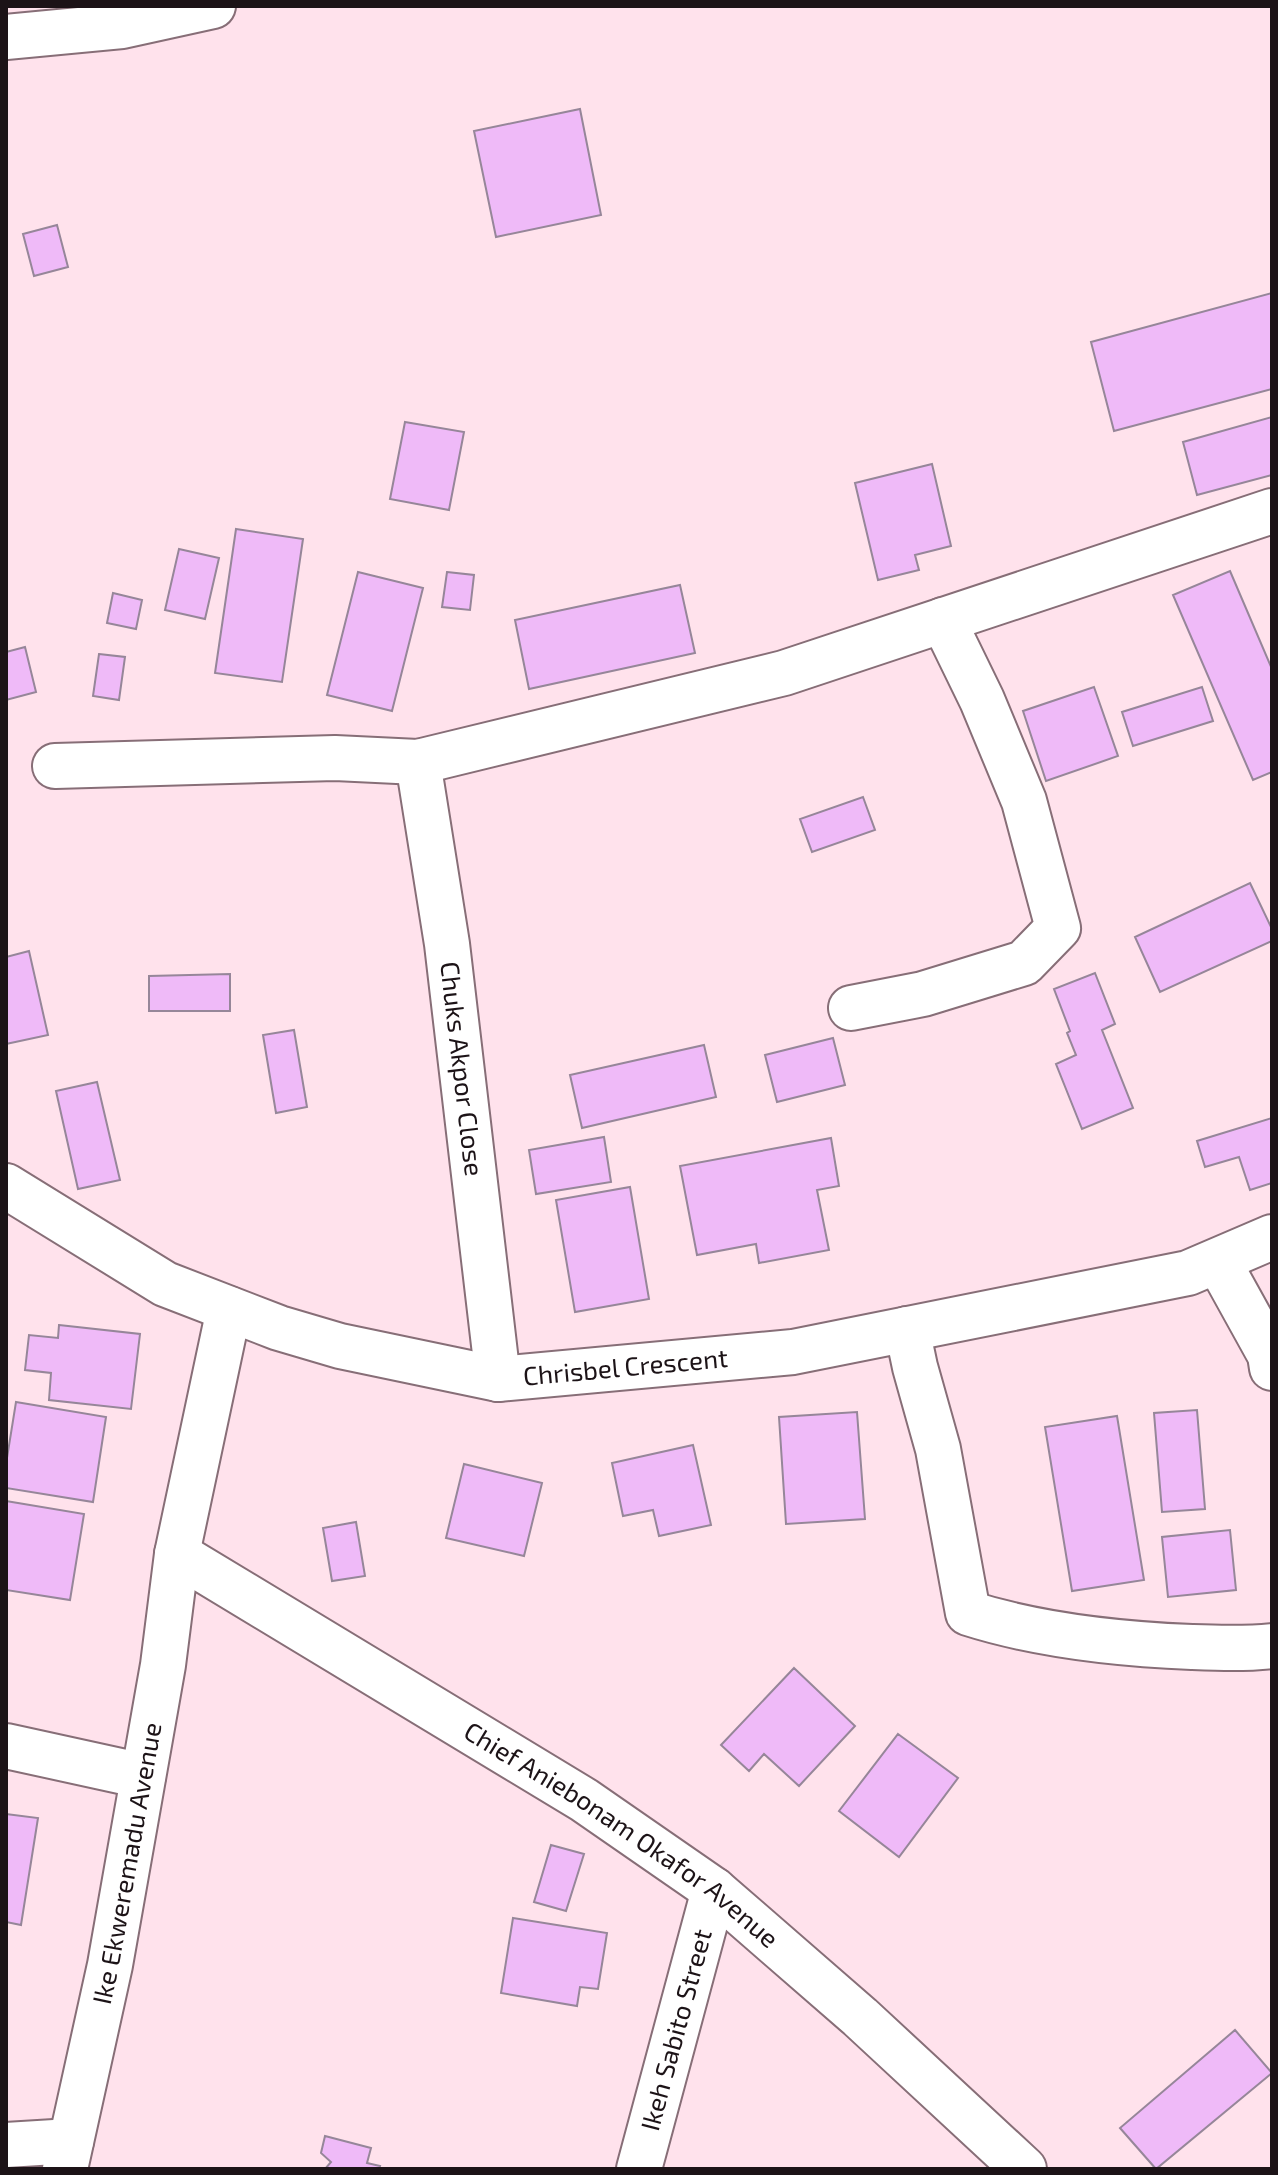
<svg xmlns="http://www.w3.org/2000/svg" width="1278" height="2175" viewBox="0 0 1278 2175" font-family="'Exo 2',sans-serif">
<rect width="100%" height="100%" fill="#ffe2ec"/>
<path fill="#efbaf8" stroke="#968699" stroke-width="2" d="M580,109L601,215L496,237L474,131Z
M57,225L68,267L34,276L23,234Z
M1272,293V389L1114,431L1091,342Z
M1272,417V475L1197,495L1183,442Z
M405,422L464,432L449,510L390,499Z
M932,464L951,546L915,555L919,570L878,580L855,483Z
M236,529L303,539L282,682L215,673Z
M179,549L219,558L205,619L165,610Z
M1230,571L1272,669V772L1253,780L1173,595Z
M358,572L423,588L392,711L327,695Z
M447,572L474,575L470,610L442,607Z
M680,585L695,653L529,689L515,620Z
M113,593L142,600L136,629L107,623Z
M25,647L36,692L6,700V652Z
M99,654L125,657L119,700L93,696Z
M1094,687L1118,756L1046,781L1023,711Z
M1202,687L1213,721L1133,746L1122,712Z
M863,797L875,830L812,852L800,819Z
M1250,883L1272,929V941L1160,992L1135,937Z
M29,951L48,1035L6,1044V957Z
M1095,973L1115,1024L1102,1030L1133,1108L1082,1129L1056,1064L1076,1055L1067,1033L1070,1031L1054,989Z
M230,974V1011H149V976Z
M294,1030L307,1107L276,1113L263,1035Z
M833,1038L845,1085L777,1102L765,1055Z
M704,1045L716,1097L582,1128L570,1075Z
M97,1082L120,1180L78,1189L56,1091Z
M1272,1118V1183L1250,1190L1239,1157L1205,1167L1197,1141Z
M604,1137L611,1182L536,1194L529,1150Z
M831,1138L839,1186L817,1190L829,1250L759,1263L756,1244L697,1255L680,1166Z
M630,1187L649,1299L575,1312L556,1200Z
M59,1325L140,1334L131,1409L49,1400L51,1373L25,1370L29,1335L58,1338Z
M16,1402L106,1417L93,1502L6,1488V1464Z
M1197,1410L1205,1509L1162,1512L1154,1413Z
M857,1412L865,1519L786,1524L779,1417Z
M1117,1416L1144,1580L1072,1591L1045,1427Z
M693,1445L711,1525L659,1536L653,1510L623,1516L612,1463Z
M464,1464L542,1483L524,1556L446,1538Z
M6,1501L84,1514L70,1600L6,1590Z
M356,1522L365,1576L332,1581L323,1528Z
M1230,1530L1236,1590L1168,1597L1162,1537Z
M794,1668L855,1726L799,1786L764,1754L749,1771L721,1745Z
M898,1734L958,1778L899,1857L839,1811Z
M6,1814L38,1818L21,1925L6,1922Z
M551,1845L584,1854L566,1911L534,1902Z
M513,1918L607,1933L598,1989L580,1987L577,2006L501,1993Z
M1235,2030L1272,2073L1156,2169L1120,2128Z
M325,2136L371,2148L367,2163L380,2166L379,2169H325L331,2162L321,2153Z"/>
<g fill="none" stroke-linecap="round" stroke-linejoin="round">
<defs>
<g id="minor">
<path d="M6,37L122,26L213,6"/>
<path id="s1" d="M418,762L447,944L498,1379"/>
<path d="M55,766L335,758L418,762L784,673L1272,511"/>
<path d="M851,1008L923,994L1024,963L1058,928L1024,801L982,700L943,620"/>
<path id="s2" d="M6,1186L165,1284L279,1328L340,1346L498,1379L793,1352L1188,1273L1272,1237"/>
<path d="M1218,1261L1270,1355L1272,1368"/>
<path d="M907,1329L915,1367L938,1449L968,1613C1040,1636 1117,1644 1192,1647C1219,1648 1245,1649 1272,1646"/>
<path id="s3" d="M177,1554L584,1800L714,1890L860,2017L1024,2169"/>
<path d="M6,1746L143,1776"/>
<path d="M6,2145L71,2141"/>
<path id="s4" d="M65,2169L110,1965L163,1665L177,1554L229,1309"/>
<path id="s5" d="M639,2169L714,1890"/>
</g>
</defs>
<use href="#minor" stroke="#876e77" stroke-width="48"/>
<use href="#minor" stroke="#fff" stroke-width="44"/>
</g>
<g text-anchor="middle" stroke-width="6" stroke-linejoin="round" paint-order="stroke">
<g font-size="26" fill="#1c1317" stroke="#ffe2ec">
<text dy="9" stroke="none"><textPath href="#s1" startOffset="310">Chuks Akpor Close</textPath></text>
<text dy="9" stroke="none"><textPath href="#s2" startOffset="662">Chrisbel Crescent</textPath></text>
<text dy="9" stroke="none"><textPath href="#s3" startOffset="526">Chief Aniebonam Okafor Avenue</textPath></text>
<text dy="9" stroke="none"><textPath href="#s4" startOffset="312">Ike Ekweremadu Avenue</textPath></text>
<text dy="9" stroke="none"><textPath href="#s5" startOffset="144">Ikeh Sabito Street</textPath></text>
</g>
</g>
<rect width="1278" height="2175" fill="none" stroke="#1c1317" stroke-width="16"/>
</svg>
